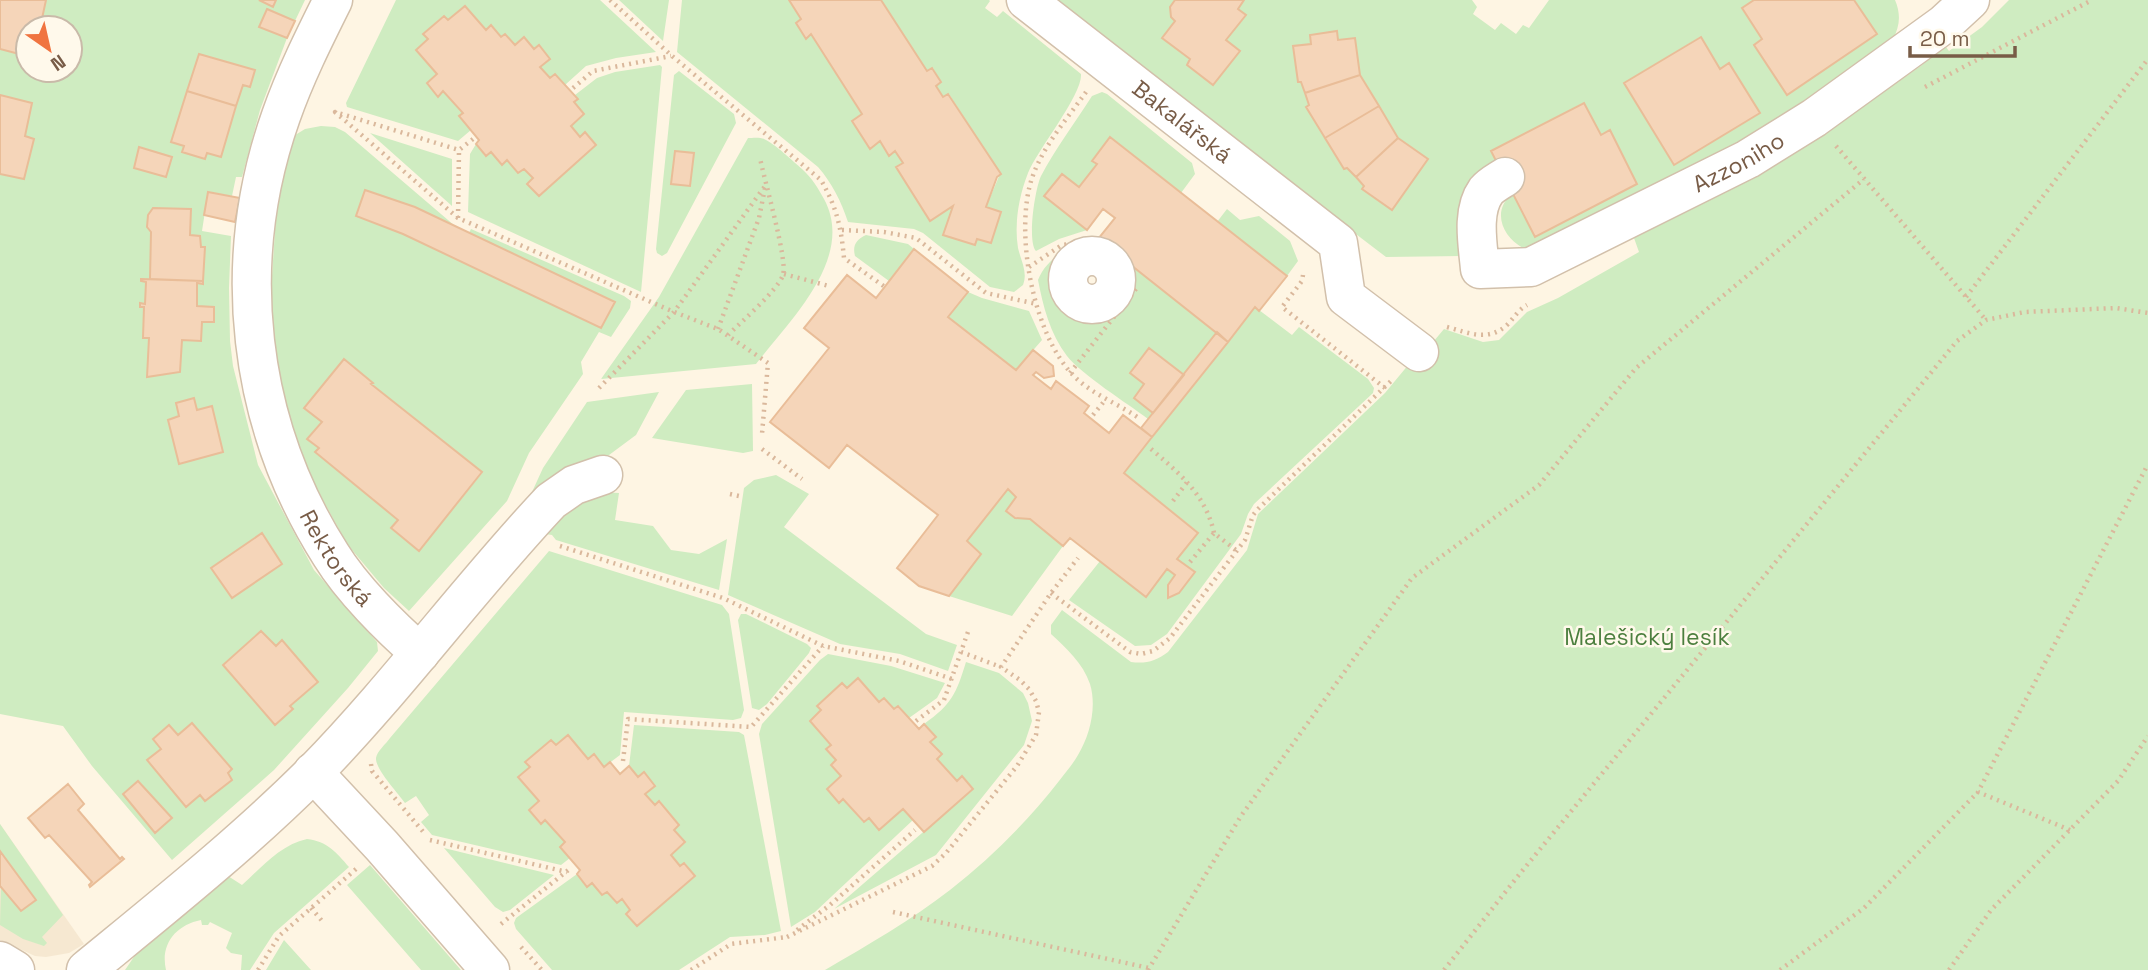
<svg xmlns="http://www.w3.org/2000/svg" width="2148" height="970" viewBox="0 0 2148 970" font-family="'Space Grotesk',sans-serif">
<rect width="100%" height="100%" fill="#fef5e3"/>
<path fill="#f6e8d1" d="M0,824L84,944L69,953L46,957L35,956L0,940Z"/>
<path fill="#cfecc1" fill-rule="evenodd" d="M46,0H259L273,7L276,0H305L295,21L267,9L259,26L287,38L260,110L242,177H236L232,196L208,192L202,231L231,236L229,288L230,341L233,366L258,465L314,570L377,642L378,651L348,688L274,770L172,860L92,766L63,726L0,714V174L24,179L34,139L25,136L32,103L0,95V49L23,55L26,43L28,44V70H70V28H40ZM199,54L255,70L250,86L243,85L221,156L207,153L205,159L183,152L184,146L171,141ZM153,208L191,209L190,235L200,236L201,247H205L203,283H197V306L214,307V321L202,322L201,341L182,340L180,372L147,376L149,338L143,337L144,307H140L141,303L145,304L146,282L142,281L141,279H150L151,232L147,227L148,215ZM194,398L197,410L212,406L223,452L179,464L168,420L179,416L176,403ZM261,533L281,564L232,598L212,568ZM276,646L317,682L290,706L292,709L275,725L223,665ZM192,723L231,769L228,773L232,780L205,801L153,739L169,725L178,735ZM139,781L171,818L155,832L123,794Z
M396,0H600L656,52L616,58L586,66L565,85L555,74L550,78L540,67L550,59L539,45L534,49L524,37L515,45L505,34L501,37L486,30L464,6L448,20L443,16L423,34L428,39L417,50L437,74L438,96L443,91L463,113L459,116L471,130L458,141L347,107L346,103Z
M619,0H669L663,41Z
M682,0H789L801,19L807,38L811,34L862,114L852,121L880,141L889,155L895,151L903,163L897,167L930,221L953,206L944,235L975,245L977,239L991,243L1001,212L986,207L1000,174L949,94L943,97L936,86L941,82L933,68L927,71L881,0H989L990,1L985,8L997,17L1003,11L1081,74C1083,94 1038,149 1028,173C1019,196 1014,223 1018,248C1021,261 1028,272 1023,285L1014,292L990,287L923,233L914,229L848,222C841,201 832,183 818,167L677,52Z
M1049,0H1175L1170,7L1171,17L1175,21L1163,38L1190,59L1188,66L1213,85L1240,51L1226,40L1246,16L1238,9L1244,0H1472L1477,7L1473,14L1495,30L1501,23L1516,34L1523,25L1529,28L1549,0H1754L1742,9L1762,39L1754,45L1787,94L1876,34L1854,0H1895C1901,14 1900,26 1893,39L1760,137L1547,246L1523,248C1502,237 1491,210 1513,193L1536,236L1637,184L1610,131L1601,135L1583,103L1491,151L1497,163L1468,185L1459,205L1462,256L1386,257ZM1336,31L1338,40L1355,38L1360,75L1398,138L1428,159L1392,210L1362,189L1364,186L1347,168L1344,169L1307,108L1309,105L1301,82L1298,81L1293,46L1311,44V35ZM1700,37L1720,69L1729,63L1759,113L1673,164L1624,83Z
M2009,0H2148V970H825C868,945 911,920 950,890C991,858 1028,821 1059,781C1065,773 1073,764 1078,755C1090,735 1097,707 1090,684C1083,663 1066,648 1051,634V625L1062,610L1131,662C1146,664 1156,661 1168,652L1247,550L1258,514L1385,393L1409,364L1413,366L1444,329L1483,342L1499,340L1527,312L1558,298L1639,252L1634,238L1745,180L1825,133L1922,65L1929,59L1926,55L1943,43L1949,51L1982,27Z
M660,65L662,67L641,292L468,212L470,154L476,144L485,156L491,152L502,165L507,160L518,173L524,169L533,178L527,184L539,196L596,145L585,133L580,137L571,126L584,114L574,102L578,99L575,95L597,78L615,72Z
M679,71L734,114L736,123L667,253L662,256L657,253L656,249L674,75Z
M1102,92L1107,94L1192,163L1195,174L1181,193L1110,137L1092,160L1097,164L1079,187L1062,174L1044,196L1087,230L1059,239L1036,251C1027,241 1035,189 1041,176C1055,149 1075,123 1092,96Z
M321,126L335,127L345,132L455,226L469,233L471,229L624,296L631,301L630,308L611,337L599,332L581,362L583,374L529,453L507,501L409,611L384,588L347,544L295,449L274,361L269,322L276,215L292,137L305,129ZM344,359L372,383L371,384L482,473L419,551L391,528L398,520L316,452L319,448L308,438L322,422L304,408Z
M370,133L452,159V206Z
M748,138C752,138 760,137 764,139C774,143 794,162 802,169C812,178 818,188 824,199C856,258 789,321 756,364L601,379L659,297Z
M1227,209L1240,220L1259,216L1290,241L1298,261L1287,276L1217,222Z
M866,235L908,244L914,249L889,281L855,256C852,245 857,239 866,235Z
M1107,246L1217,332L1184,375L1149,348L1130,373L1144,384L1134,398L1153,413L1148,419C1127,403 1082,375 1067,356C1050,334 1043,306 1038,280C1048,255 1077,239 1101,255ZM1091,256C1110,259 1121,275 1112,294C1087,318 1056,293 1075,263Z
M968,292L982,298L1029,311L1042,340L1016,370L948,317Z
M1255,307L1292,335L1299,327L1368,379L1374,388L1373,393L1254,504L1248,514L1241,534L1167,634L1151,645L1135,646L1069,600L1100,561L1146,597L1167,569L1175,575L1168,585L1169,597L1179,593L1195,572L1177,559L1198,532L1124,473Z
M752,384L753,451L743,453L652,438L686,390Z
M659,392L636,435L605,458L557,474L532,492L543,468L587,402Z
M776,475L809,494L784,527L926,634L957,645L948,671L900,654L840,644L728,595L744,488L754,480Z
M1008,489L1016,497L1006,511L1015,518L1030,519L1063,546L1012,616L949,596L981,554L967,541Z
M601,492L619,493L615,520L653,526L671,550L699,554L727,539L719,590L556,540L552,535L545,534L566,512Z
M549,551L722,605L729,614L744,710L741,718L733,720L624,712L620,755L604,767L594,754L588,759L568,736L556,745L551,740L526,762L530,767L519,777L539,801L529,811L540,824L545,820L565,842L570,858L561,865L432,835L421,822L429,815L416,796L405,803C398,793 375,769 376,758C377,751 386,744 390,738Z
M741,614H746L807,644L811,648L809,653L767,704L759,710L752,708L738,620Z
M828,654L891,666L945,683L937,698L909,718L899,706L894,709L884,698L879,702L847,688L810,721L831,745L826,749L836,760L831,765L841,776L827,789L843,799L863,822L869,818L879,830L903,809L913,820L815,912L791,927L759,734L762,724L820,660Z
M966,662L999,673L1023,693L1028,703L1032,721L1024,745L936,855L834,909L973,789L962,776L957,781L937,759L930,742L935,737L924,724C952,704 956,694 966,662Z
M634,725L739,732L744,735L781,931L765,935L730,937L679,970H552L516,929L514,923L516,918L577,874L587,886L592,883L602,895L607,892L617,903L622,899L630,910L626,914L637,926L695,876L685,863L680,866L671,855L685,843L674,830L679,825L660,801L655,805L645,794L655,786L638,777L629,766Z
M0,824L63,915L42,937L47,943L44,946L23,939L0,925L1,885L21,911L36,900L0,851Z
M307,839C327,841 337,853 349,867L274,933L250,970H241L242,955L231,953L226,948L232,933L210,922L208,925H202L201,920C176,925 160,944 166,970H125L138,951L228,876L242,885C262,867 280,845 307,839Z
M444,848L554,875L510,910L503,912L495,907Z
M370,865L461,970H421L347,885Z
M284,940L311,970H266Z"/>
<path fill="#f5d5b9" stroke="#e9bd98" stroke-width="2" d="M0,0H46L40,28H28V44L26,43L23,55L0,49Z
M259,0H276L273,7Z
M789,0H881L927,71L932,68L941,82L936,86L943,97L948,94L1001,174L997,177L986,207L1001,212L991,243L977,239L975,245L943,235L953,206L930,221L896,167L903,163L895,151L889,156L880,141L870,149L852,121L862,114L811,34L806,39L796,23L801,19Z
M1175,0H1244L1238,9L1246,15L1226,40L1240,51L1213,85L1187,65L1190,59L1162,38L1175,21L1171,17L1170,7Z
M1754,0H1854L1877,34L1787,95L1754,45L1762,39L1742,8Z
M465,6L486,30L491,25L501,37L505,34L515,45L524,37L534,49L539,45L550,59L540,67L550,78L555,74L578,99L574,102L584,114L571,126L580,137L585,132L596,145L539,196L527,184L533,178L524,169L518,173L507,160L502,165L491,152L486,156L476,144L479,140L459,116L463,113L443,91L438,97L427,83L437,74L416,50L428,39L423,34L444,16L448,20Z
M267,9L295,21L287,38L259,27Z
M1337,31L1338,40L1355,38L1360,75L1305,93L1301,82H1298L1293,46L1311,44L1310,35Z
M1701,37L1720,69L1729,63L1760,113L1674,165L1624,83Z
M199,54L255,70L250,87L243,85L236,106L187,91Z
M1360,75L1379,106L1325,138L1306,107L1309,105L1305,93Z
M187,91L236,106L221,157L207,153L205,159L182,152L184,146L171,142Z
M0,95L32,103L25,136L34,139L24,179L0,174Z
M1584,103L1601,135L1610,130L1637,184L1535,237L1491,151Z
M1379,106L1398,138L1356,177L1347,168L1344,169L1325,138Z
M1110,137L1287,276L1259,311L1255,307L1228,342L1098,239L1115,218L1103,209L1087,230L1044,196L1062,174L1079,187L1097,164L1092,161Z
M1398,138L1428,159L1392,210L1362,189L1364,186L1356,177Z
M139,147L172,157L166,177L134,168Z
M675,151L694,153L690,186L671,184Z
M365,190L415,207L615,302L601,328L403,234L356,216Z
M208,192L240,198L235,222L204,215Z
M153,208L191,209L190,235L200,236L201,247H205L203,281L150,279L151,232L147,227L148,215Z
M914,249L968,292L948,317L1016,370L1033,350L1053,366L1054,376L1044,378L1036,372L1033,375L1051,389L1056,381L1089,406L1084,413L1109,433L1123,415L1152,437L1124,473L1198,533L1177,559L1195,572L1179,593L1168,598V585L1175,575L1167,569L1146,597L1070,538L1063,546L1030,519L1015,518L1006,511L1016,497L1008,489L967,541L981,554L949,596L919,586L897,568L938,515L847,445L829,468L770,422L829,348L804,328L847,275L876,298Z
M141,279L203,281V284L197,283V306L214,307V322H202L201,341L182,340L180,372L147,377L149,338H143L144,307H140V303L145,304L146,282L141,281Z
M1217,332L1228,342L1152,437L1141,428Z
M1149,348L1184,375L1153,413L1134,398L1144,384L1130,373Z
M344,359L373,383L371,384L482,472L419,551L391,528L398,520L315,452L319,448L307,439L322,422L304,408Z
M194,398L197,410L212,406L223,452L179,464L168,420L179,416L176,403Z
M262,533L282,564L232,598L211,568Z
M261,631L276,646L282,640L318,682L290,706L293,709L275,725L223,665Z
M858,678L879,702L884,698L894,709L898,706L919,729L924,724L936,737L930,742L942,754L937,759L957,781L962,776L973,789L924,832L903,809L879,830L869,818L864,822L843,799L839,803L827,789L841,776L831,765L836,760L826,749L831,745L810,721L821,710L817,706L842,683L847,688Z
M192,723L232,769L228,773L232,780L205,801L200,795L186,807L147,760L161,749L153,739L169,725L178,735Z
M568,735L588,759L594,754L604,767L610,762L620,774L629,766L638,777L644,772L655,786L645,794L655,805L659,801L679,825L674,830L685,842L671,855L680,866L684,863L695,876L637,926L626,914L630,910L622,899L617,903L607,892L602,895L592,883L587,887L577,874L580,870L560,847L565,842L545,820L541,824L529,810L539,801L518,777L530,767L525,762L551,740L556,745Z
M138,781L172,818L155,833L123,794Z
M68,784L84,804L78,810L120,859L122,857L124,859L90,887L89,885L92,882L49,835L45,838L28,818Z
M0,851L36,900L21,911L0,886Z"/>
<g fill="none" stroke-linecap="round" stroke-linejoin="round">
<defs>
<g id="minor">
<path id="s1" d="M333,0C314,38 295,76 281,116C229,263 247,423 331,555C352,589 390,627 420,653"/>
<path id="s2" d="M1026,0L1338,243L1346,297L1419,352"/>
<path id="s3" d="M1505,177C1499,181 1491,185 1486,191C1471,212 1478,245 1480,269L1531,267L1748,159L1814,118L1944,24L1970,0"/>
<circle cx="1092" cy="280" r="24"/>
<path d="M313,772L382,846L490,970"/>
<path d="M0,961L15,970"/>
<path d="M86,970C164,906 243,843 314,772C398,686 469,588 551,501L574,485L603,475"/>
</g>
</defs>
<use href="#minor" stroke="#d2c0ab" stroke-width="41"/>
<path stroke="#dab89c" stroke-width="4.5" stroke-dasharray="2 5" stroke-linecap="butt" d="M610,0L672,56L821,180C837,208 841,227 844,258L885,287
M1925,87L2092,0
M573,88L593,71L671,56
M1086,92C1067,119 1043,146 1032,178C1014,232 1033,334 1073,375C1092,395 1118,403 1140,419
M473,139L459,150L335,112L458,218L674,312L718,329L768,363L762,434
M1836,146L1986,320
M458,218L459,150
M842,230L884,232L916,238L986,293L1037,304
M1029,267L1062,245L1090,241
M784,274L829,286
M1303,275L1302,281L1282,307L1385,388
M1966,297L2148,59
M1447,327C1469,333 1488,342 1507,325C1514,318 1518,310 1527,305
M718,329L759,218L765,188
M728,335C741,322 778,290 783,275C788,261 764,179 760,158
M1070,373L1139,285
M599,388L674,312L765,186
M1093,415L1106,399
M762,449L802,479
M1151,449C1179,473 1206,495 1214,533
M730,494L739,496
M1173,501L1188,481
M560,546L723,598L823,646L899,661L952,679
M1190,562L1214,533L1237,551
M1051,593L1130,652L1141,654L1153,651L1170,638L1245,540L1253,515L1258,509L1393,379
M961,652L1001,667
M916,721L944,700L969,629
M623,761L628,719L751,727L823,646
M371,764L372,771L425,834
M2070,830L1978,792L2148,464
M430,840L567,872
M311,908L323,922
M893,912L1149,968
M501,924L572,867
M797,930L830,905L915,830
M787,937L932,866L946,853L1017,766L1036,735L1039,712L1036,701L1029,689L1020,680L1001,667L1051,593L1078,558
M521,947L542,970
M258,970L279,936L356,869
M691,970L731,944L787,937
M1148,970L1241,816L1412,578L1539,485L1636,368L1864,179
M1444,970L1518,876L1957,341L1986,320L2025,312L2116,308L2148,313
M1780,970L1864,908L1978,792
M1949,970L1991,910L2118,781L2148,736"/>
<use href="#minor" stroke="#fff" stroke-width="38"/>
</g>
<g text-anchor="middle" stroke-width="5" stroke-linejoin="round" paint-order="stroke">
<g font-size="23" fill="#785c47" stroke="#fff9eb">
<text dy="8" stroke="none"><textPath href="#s2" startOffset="198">Bakalářská</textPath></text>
<text dy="8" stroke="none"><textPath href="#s3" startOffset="387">Azzoniho</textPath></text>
<text dy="8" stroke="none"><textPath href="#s1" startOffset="590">Rektorská</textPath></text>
</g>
<g font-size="23" fill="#4c7f3e" stroke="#fff9eb">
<text x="1647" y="645">Malešický lesík</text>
</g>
</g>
<g transform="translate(49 49) rotate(146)"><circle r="33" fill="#fff9eb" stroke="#c9baa9" stroke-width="2"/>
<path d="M0-5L12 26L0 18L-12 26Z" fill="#f07440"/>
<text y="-10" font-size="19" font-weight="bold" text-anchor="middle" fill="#785c47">N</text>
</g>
<path d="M1910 46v10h105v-10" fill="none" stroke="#785c47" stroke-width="3.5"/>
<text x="1920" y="46" font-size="21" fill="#785c47" stroke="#fff9eb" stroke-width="5" paint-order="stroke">20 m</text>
</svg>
